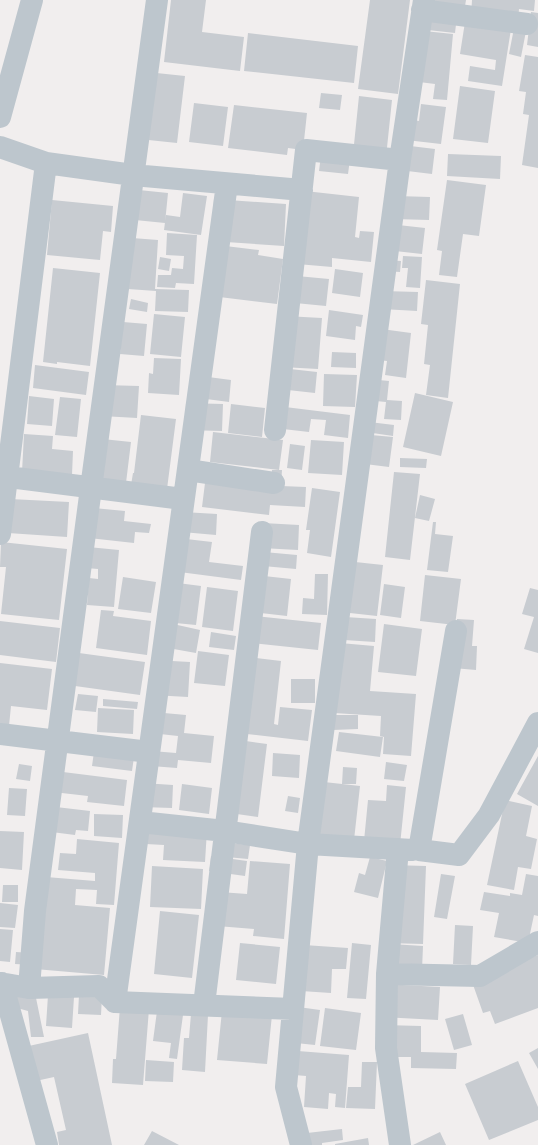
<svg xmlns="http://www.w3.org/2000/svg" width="538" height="1145" viewBox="0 0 538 1145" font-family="Mulish,sans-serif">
<rect width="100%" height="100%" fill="#f1eeee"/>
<path fill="#c8ccd1" d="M171,0H206L202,32L244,37L240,71L164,62Z
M370,0H410L398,94L358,89Z
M433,0H466L465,6L433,2Z
M472,0H535L534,11L519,9L518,21L471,17Z
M431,4L458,7L455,33L428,30Z
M531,12L538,13V47L527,45Z
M465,22L511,29L502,86L468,81L470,66L495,70L496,60L460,54Z
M515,23L527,26L521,57L509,54Z
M424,31L453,34L447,100L433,99L435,84L419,82Z
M248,33L358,46L354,83L244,71Z
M525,55L538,57V168L522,165L529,115L523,114L526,92L519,91Z
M147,72L185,76L177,143L139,139Z
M460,86L495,91L488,143L453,139Z
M321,93L342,95L340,110L319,108Z
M359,96L392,100L386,157L353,154Z
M194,103L228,107L223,146L189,142Z
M421,104L446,107L441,144L406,140L409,119L419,121Z
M234,105L307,113L303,150L288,148L287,155L228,148Z
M402,145L435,149L432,174L399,170Z
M448,154L501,156L500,179L447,176Z
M321,155L350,159L348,174L319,171Z
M447,180L486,185L479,236L463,234L457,277L439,275L442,251L437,250Z
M129,189L168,193L165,223L125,219Z
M305,191L359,197L355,237L359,238L360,231L374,232L371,262L332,258V267L297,264Z
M183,193L207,196L201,235L164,230L166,215L180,217Z
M396,196L430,197L429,220L394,219Z
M214,199L286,204L284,246L211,241Z
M52,200L113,206L111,232L103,231L100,260L47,255Z
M389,224L425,228L422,254L386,250Z
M167,233L197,235L194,284L176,283L175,288L157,287L158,275H171L172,268L183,269L184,256L166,255Z
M132,238L158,240L155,289L189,290L188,312L155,311L156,291L128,289Z
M209,244L259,250L258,255L283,259L277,304L203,295Z
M403,256L422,257L420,288L406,287L408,268H402Z
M160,257L171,259L169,271L158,269Z
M384,260L401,261L400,272L383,271Z
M53,268L100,273L90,366L57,362V364L43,362Z
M335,269L363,273L360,297L332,293Z
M297,276L329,279L326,306L295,303Z
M426,280L460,284L448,398L426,395L430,365L424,364L428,325L421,324Z
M383,291L418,292L417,311L382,309Z
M131,299L148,303L147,312L129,309Z
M329,310L363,315L361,327L356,326L355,340L326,336Z
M154,314L185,317L181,357L150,354Z
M285,316L322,318L318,369L282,367Z
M123,322L147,324L144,356L120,354Z
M374,328L411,333L406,378L385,375L387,361L370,359Z
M332,352L356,353V368L331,367Z
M154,358L181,359L179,395L148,393L149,373L153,374Z
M35,365L89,372L86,395L33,388Z
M281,368L317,372L315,393L279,389Z
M324,374L357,375L355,407L323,406Z
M193,375L231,380L229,402L191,397Z
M368,379L389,381L387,400L402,401L401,420L384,419L386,402L365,400Z
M104,385L139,386L137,418L102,416Z
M415,393L453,402L441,456L403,447Z
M29,396L54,399L52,426L27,424Z
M60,397L81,399L77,437L55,435Z
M186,403L223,404L222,431L185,430Z
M231,404L265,408L262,437L228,433Z
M285,407L350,415L348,438L324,435L326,420L311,419L309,432L283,429Z
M141,415L176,419L167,489L131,485L133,473H134Z
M361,421L394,425L393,436L359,431Z
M213,432L283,440L279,470L210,462Z
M24,434L53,436L52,449L73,451L72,475L22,472Z
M360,434L393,437L389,467L357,463Z
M93,438L131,442L125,491L87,486Z
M311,440L344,442L342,475L308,473Z
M290,444L305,446L302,470L287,468Z
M400,458L427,459L426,468L400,467Z
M272,470H282L281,486L306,487L305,507L270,505L269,515L202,507L206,475L271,489Z
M394,472L420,474L410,560L385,557Z
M312,488L340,492L331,557L307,553L310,530H306Z
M420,495L435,499L429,521L415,518Z
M10,499L69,502L67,537L8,533Z
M83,507L125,511L124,521L151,524L149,533L135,532L134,543L80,537Z
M183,512L217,514L216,535L182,532Z
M433,522H436L435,534L453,536L448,572L427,570Z
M263,523L299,525L298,550L261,548Z
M169,537L212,542L209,562L243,566L241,580L164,570Z
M1,542L67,549L59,620L1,614L6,567H0Z
M88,547L119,550L114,607L87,605L89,578L98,579V569L86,568Z
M264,552L297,555L296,569L263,566Z
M346,561L383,565L377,616L341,612Z
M315,574H328L327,615L302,614L303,598L314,599Z
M255,575L291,579L287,616L251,612Z
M425,575L461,579L455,625L420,621Z
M123,577L156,582L151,613L118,609Z
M170,582L201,586L196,625L165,622Z
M384,584L405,587L401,618L380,615Z
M207,587L238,591L233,631L202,627Z
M530,588L538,590V653L524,649L534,617L522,614Z
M101,610L114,611L113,616L151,621L147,655L96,648Z
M255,616L321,623L318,650L252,643Z
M345,617L376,619L375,642L344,640Z
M457,619L474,620L472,646H477L476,670L453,668Z
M0,621L60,628L56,662L0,655Z
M173,624L200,630L196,653L168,648Z
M384,624L422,629L416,676L378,672Z
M211,632L236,636L234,650L209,647Z
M340,643L374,646L370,691L416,694L411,756L383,754L384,737L380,736L381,716L334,713Z
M198,651L229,655L225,686L194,683Z
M79,653L145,662L140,695L75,686Z
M238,656L281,661L274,724L278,725L280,707L312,710L308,741L229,732Z
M154,660L190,662L188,697L152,695Z
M0,663L52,669L47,710L11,706L9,726L0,725Z
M291,679H315V703H291Z
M78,694L98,696L96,712L75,710Z
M103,699L138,702L137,709L103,706Z
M98,708L134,710L133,734L97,732Z
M153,712L186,715L184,733L214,736L211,763L178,760L177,768L151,766L152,751L176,753L178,736L151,733Z
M333,715H358V729L333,730Z
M339,732L383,737L380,757L336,751Z
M232,739L267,744L258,817L223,812Z
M94,752L134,757L132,771L92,766Z
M273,753L300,755L299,778L272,776Z
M538,756V806L517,794Z
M386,762L407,765L404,781L384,779Z
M19,764L32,766L30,781L16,779Z
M343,767L357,768L356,784H342Z
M55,771L127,780L124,806L87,802L88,796L53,792Z
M324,782L360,786L354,840L316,835Z
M143,783L173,785L172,808L142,807Z
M182,784L212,788L209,814L179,810Z
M387,785L406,787L400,845L364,841L368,800L386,801Z
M9,788L27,789L25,816L7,815Z
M288,796L300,798L298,813L285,811Z
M505,800L532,806L526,836L537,839L531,869L518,867L514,890L487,885Z
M39,805L90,811L88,831L76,830L75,835L36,830Z
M94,814L123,815L122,838L94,836Z
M147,826L207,830L205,862L163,860L164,845L146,844Z
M0,831L24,832L22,870L0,868Z
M77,839L119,843L114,905L96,904L97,890L76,889L75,905L110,908L104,975L35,969L46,877L95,881V873L58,870L60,853L76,854Z
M218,842L250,845L248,859L216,856Z
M211,856L247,861L245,876L209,871Z
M370,857L387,861L378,898L354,892L359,873L365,875Z
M250,861L290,864L284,939L253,936L254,929L217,926L220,892L247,894Z
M391,865L426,866L423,944L388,943Z
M152,866L203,869L201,909L150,907Z
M441,874L455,876L447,919L434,917Z
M526,874L538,876V916L534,915L528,943L494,937L499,913L480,910L484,892L510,896V893L522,895Z
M3,885H18V902H2Z
M0,903L18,905L15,928L0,927Z
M160,911L199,915L192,978L154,974Z
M455,925L473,926L471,965L453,964Z
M0,929L13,930L10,962L0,961Z
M240,943L280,947L276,984L236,980Z
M352,943L371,945L366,999L347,998Z
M391,944L423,946L422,970L390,969Z
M304,945L348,948L346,969H332L331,993L301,991Z
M16,952L32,953V965L15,964Z
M538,955V1008L495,1024L490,1011L483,1013L471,979Z
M384,984L440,987L438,1020L382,1017Z
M13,990L35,993L44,1037H31L28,1011L10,1006Z
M48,995L74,997L72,1028L46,1026Z
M79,995L102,996L101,1015L78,1014Z
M291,1006L320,1010L315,1045L286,1042Z
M120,1007L149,1009L143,1085L112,1083L113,1059H116Z
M325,1008L361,1013L356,1050L320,1046Z
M157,1011L183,1015L177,1059L169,1058L171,1043L153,1041Z
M222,1011L272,1015L267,1064L217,1060Z
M191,1014L208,1015L205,1072L182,1070L184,1038H189Z
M463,1014L472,1045L454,1050L445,1019Z
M384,1025L421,1026V1052L457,1053L456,1069L411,1068V1057H394Z
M88,1033L112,1145H59L57,1132L66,1130L54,1077L22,1084L15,1049Z
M538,1048V1069L529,1053Z
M285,1050L349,1055L345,1108L335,1107L336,1094L329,1093L328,1109L304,1107L306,1076L283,1074Z
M146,1060L174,1062L173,1082L145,1081Z
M518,1061L538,1107V1120L489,1140L465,1084Z
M362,1062H377L375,1109L346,1108L348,1087H361Z
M342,1129L343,1140L322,1143V1145H308L307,1133Z
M152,1131L179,1145H144Z
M440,1132L446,1145H413Z
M368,1138L369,1145H335V1144Z"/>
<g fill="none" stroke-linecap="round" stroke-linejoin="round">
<path stroke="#bdc6cd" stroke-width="22" d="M422,10L527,24
M0,117L32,0
M0,147L46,163L133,175L302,190
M275,430L306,150L400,160
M188,470L274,483
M0,476L183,499
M0,534L46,163
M456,631L419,850L459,855L489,815L538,723
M0,734L149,752
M140,822L225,831L308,844L413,850
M398,849L387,974L386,1048L400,1145
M387,974L480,976L538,942
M0,983L29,988L99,986L115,1002L293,1009
M2,983L47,1145
M29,988L35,911L91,488L157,0
M115,1002L227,184
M204,1005L262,532
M301,1145L286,1087L308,844L400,160L424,0"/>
</g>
</svg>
